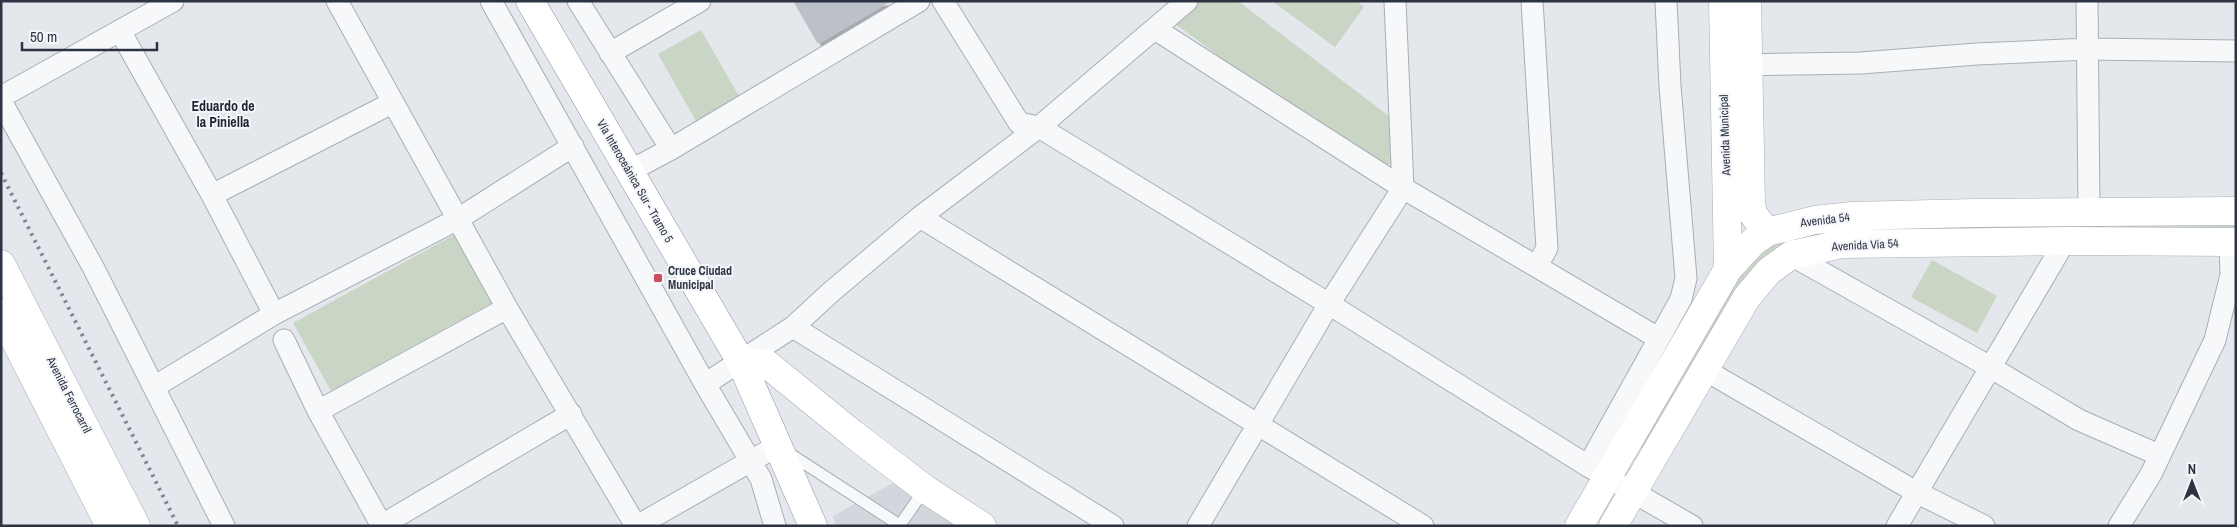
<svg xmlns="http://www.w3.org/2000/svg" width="2237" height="527" viewBox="0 0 2237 527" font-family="'Archivo Narrow',sans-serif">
<defs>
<filter id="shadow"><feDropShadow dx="4.5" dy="4.5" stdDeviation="0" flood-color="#0004"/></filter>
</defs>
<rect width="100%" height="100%" fill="#e4e7eb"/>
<path fill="#d2d6dd" d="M893,483L961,526H836L833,516Z"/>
<path fill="#c9d5c5" d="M1201,1H1238L1390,117L1394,161L1386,166L1250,79L1174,23Z
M1272,1H1357L1364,7L1335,47Z
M701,30L739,96L696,121L658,54Z
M2236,219V232L2119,234L2120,220Z
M2104,220V232L1797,242L1646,451L1637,446L1747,263L1777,240L1816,228Z
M454,235L492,303L331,391L293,323Z
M1932,260L1997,296L1977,333L1911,297Z"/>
<path fill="#bbc0c9" filter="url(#shadow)" d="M793,1H891L818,44Z"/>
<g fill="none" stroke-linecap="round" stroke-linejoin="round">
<defs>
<path id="lane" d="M787,452L901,526
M900,525L925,489"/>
<path id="street" d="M337,1L507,308L636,526
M491,1L705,384L761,479L775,526
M578,1L671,149
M943,1L1019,123L1039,127L1329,304L1588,466L1692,526
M1532,1L1547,248L1537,266
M2087,1L2089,211
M1155,29L1403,188L1658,338
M120,31L212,195L274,314
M610,53L700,1
M1733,65L1861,63L1977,54L2089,49L2236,51
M1,97L173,1
M1,101L93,267L224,526
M628,172L671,149L919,1
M212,195L392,103
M920,217L1423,526
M1791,255L1990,367L2079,420L2159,455
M793,327L1113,526
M284,340L318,411L382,526
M1705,370L1916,492L1984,526
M705,384L793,327L831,292L920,217L1039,127L1187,1
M154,387L274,314L458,219L573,146
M318,411L507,308
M1588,466L1681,299L1686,278L1670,86L1666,1
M382,525L571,414
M637,526L777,446
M1198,526L1329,304L1403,188L1395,1
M1897,526L2065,241
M2119,526L2151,474L2215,340L2231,275L2230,243"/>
<path id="secondary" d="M1723,1L1728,269
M1747,1L1751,203L1753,214L1767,232
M1,264L136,526
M1,313L110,526
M741,362L767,364L853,434L925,489L982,526
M1579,526L1728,269L1753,242L1767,232L1815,220L1852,216L1975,213L2236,211
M1613,526L1747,297L1769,271L1791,255L1842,244L2065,241L2236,242"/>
<path id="highway" d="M530,1L741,362L813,526"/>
</defs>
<use href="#lane" stroke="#a9aeb6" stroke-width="13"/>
<use href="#street" stroke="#a9aeb6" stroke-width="23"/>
<use href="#secondary" stroke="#a9aeb6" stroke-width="29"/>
<use href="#highway" stroke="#8c94a2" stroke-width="29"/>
<use href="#lane" stroke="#f7f8fa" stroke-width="11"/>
<use href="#street" stroke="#f7f8fa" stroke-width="21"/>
<use href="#secondary" stroke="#fff" stroke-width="28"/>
<use href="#highway" stroke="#fff" stroke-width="28"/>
<path stroke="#7e8695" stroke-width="4" stroke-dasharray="2.5 5" stroke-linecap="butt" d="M1,173L178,526"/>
</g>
<rect fill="#cc4d5e" stroke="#f4f6f9" stroke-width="2" x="653" y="273" width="10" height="10" rx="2.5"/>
<g text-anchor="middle" stroke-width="4" stroke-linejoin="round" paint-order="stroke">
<g font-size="12" fill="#2c3444" stroke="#f4f6f9">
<text transform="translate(1725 135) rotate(-92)" y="4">Avenida Municipal</text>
<text transform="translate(635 181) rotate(60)" y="4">Vía Interoceánica Sur - Tramo 5</text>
<text transform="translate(1825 220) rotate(-7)" y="4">Avenida 54</text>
<text transform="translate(1865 245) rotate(-3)" y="4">Avenida Vía 54</text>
<text transform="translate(69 395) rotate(63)" y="4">Avenida Ferrocarril</text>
</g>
<g font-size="12" font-weight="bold" fill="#2c3444" stroke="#f4f6f9" text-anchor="start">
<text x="668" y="275">Cruce Ciudad<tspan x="668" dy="14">Municipal</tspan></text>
</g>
<g font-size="14" font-weight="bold" fill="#1e2535" stroke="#f4f6f9">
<text x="223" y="111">Eduardo de<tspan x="223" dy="16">la Piniella</tspan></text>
</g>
</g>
<rect width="2237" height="527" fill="none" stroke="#2c3444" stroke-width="5"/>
<g transform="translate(2192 482)" stroke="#f4f6f9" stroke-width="4" paint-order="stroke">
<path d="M0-4L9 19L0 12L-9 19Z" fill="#2c3444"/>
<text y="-8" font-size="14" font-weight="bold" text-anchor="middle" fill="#2c3444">N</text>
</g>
<path d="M22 42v8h135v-8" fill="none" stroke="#2c3444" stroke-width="2.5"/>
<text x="30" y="42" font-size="15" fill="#2c3444" stroke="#f4f6f9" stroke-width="4" paint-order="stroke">50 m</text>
</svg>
